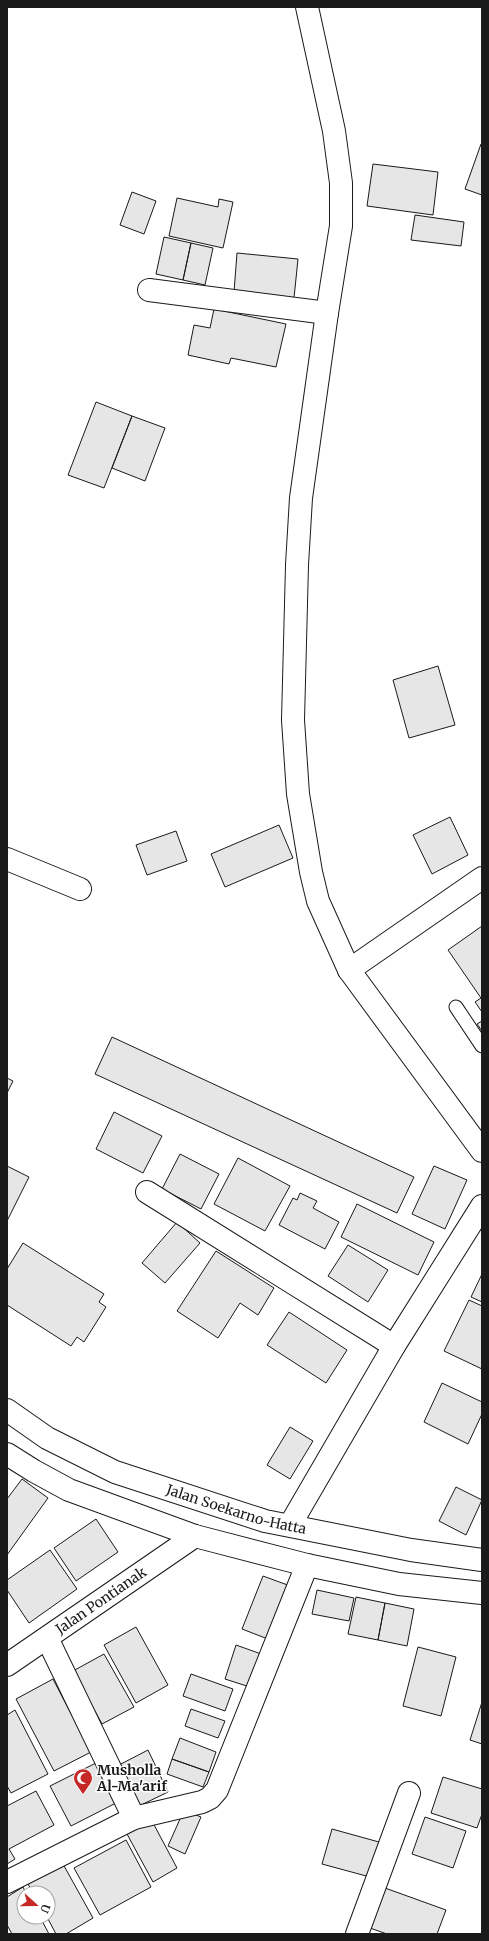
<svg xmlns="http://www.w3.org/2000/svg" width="489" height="1941" viewBox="0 0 489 1941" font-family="Merriweather,serif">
<rect width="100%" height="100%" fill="#fff"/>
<path fill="#e6e6e6" stroke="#1a1a1a" d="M481,144L482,145V195L465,189Z
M373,164L438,172L433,215L367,206Z
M132,192L156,201L144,234L120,225Z
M177,198L218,207L219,199L233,202L223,248L169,236Z
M415,215L464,222L461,246L411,240Z
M164,237L191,243L183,280L156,274Z
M191,243L213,248L205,285L183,280Z
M237,253L298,259L294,298L234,292Z
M214,309L286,324L276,367L231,358L229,364L188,355L194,325L210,328Z
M96,402L132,416L104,488L68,475Z
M132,416L165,428L145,481L112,468Z
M438,666L455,725L409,738L393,680Z
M450,817L468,855L432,874L413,835Z
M279,825L293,858L225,887L211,854Z
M176,831L187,861L147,875L136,845Z
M482,926V1012L475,1002L481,998L448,950Z
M482,1021V1031L477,1024Z
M112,1037L414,1177L397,1213L95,1074Z
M7,1078L13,1081L7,1093Z
M114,1112L162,1136L143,1173L96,1149Z
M180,1154L219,1174L201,1209L162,1189Z
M238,1158L290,1186L265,1231L214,1204Z
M7,1166L29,1177L7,1221Z
M434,1166L467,1180L445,1229L412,1214Z
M300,1193L317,1201L313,1208L339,1222L325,1249L279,1225L293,1198L297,1200Z
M357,1204L434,1242L418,1275L341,1237Z
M177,1222L200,1243L165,1283L142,1263Z
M23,1243L104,1294L99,1302L106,1307L84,1342L77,1337L71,1346L7,1305V1269Z
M348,1245L388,1270L368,1302L328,1276Z
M216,1251L274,1288L258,1315L240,1303L218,1338L177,1311Z
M482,1274V1302L471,1297Z
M469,1300L482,1306V1369L444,1351Z
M289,1312L347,1350L326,1383L267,1345Z
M442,1383L482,1402V1414L468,1444L424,1422Z
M290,1427L313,1441L290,1479L267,1465Z
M22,1479L48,1498L7,1555V1499Z
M456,1487L482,1500L466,1535L439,1521Z
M96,1519L118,1552L76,1581L54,1548Z
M50,1550L77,1589L29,1623L7,1590V1580Z
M263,1576L293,1587L273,1641L242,1629Z
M317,1590L354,1598L349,1621L312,1614Z
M356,1597L385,1603L378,1640L348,1634Z
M385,1603L414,1609L407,1646L378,1640Z
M136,1627L168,1685L136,1703L104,1645Z
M236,1645L264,1655L253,1688L225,1679Z
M418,1647L456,1657L441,1716L403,1706Z
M104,1654L134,1707L102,1724L73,1671Z
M191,1674L233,1689L225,1711L183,1696Z
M53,1679L91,1752L54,1771L16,1699Z
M482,1702V1744L470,1740Z
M191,1709L225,1721L218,1738L185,1726Z
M15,1710L48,1774L11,1793L7,1786V1715Z
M180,1738L216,1752L209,1772L172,1759Z
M148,1750L168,1792L139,1806L119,1765Z
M172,1759L209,1772L203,1787L167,1774Z
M96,1763L116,1803L71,1826L50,1786Z
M443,1777L482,1789V1814L477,1828L431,1813Z
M36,1791L54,1825L9,1849L15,1859L7,1864V1806Z
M184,1810L201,1817L185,1854L168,1846Z
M425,1817L466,1831L453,1868L412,1854Z
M152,1821L177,1868L153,1882L127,1834Z
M332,1829L379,1842L370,1877L322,1864Z
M126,1840L151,1887L100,1915L74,1868Z
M63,1864L93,1918L66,1934H56L47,1917L48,1893H33L28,1884Z
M23,1887L26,1893H24V1917H40L49,1934H12L7,1925V1897Z
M385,1888L446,1910L437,1934H387L370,1928Z"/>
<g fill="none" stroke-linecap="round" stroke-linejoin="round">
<defs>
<path id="service" d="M456,1007L482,1046"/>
<g id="minor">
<path d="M307,7L334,131L341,183V226L327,313L301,498L297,565L293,720L298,794L311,872L318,901L349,970L482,1151"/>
<path d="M149,290L327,313"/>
<path d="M7,859L80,889"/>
<path d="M349,970L482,878"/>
<path d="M147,1192L394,1346"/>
<path d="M290,1525L394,1346L482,1206"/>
<path d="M47,1638L134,1818"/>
<path id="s1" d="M7,1665L195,1536"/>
<path d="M7,1882L134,1818L202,1802L210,1798L217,1790L307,1565"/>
<path d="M357,1934L409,1793"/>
</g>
<g id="secondary">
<path id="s2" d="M7,1410L47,1438L115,1472L265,1521L411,1550L482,1560"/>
<path d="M7,1454L34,1471L69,1490L195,1536L307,1565L399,1584L482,1593"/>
</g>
</defs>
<use href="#service" stroke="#1a1a1a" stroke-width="15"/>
<use href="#minor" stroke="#1a1a1a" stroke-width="24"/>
<use href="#secondary" stroke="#1a1a1a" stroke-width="24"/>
<use href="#service" stroke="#fff" stroke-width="13"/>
<use href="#minor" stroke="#fff" stroke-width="22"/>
<use href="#secondary" stroke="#fff" stroke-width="22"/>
</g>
<defs>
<symbol id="mosque-pin" viewBox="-11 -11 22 30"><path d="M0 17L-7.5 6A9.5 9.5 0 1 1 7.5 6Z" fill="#c62828" stroke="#fff"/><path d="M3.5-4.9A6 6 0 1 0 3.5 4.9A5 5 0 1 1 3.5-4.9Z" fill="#fff"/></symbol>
</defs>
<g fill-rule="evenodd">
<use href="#mosque-pin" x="72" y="1767" width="22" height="30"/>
</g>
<g text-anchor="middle" stroke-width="3" stroke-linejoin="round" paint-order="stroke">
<g font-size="14" fill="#1a1a1a" stroke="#fff">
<text dy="5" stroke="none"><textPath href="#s2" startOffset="252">Jalan Soekarno-Hatta</textPath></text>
<text dy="5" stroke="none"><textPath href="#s1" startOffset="114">Jalan Pontianak</textPath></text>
</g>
<g font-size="14" font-weight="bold" fill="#1a1a1a" stroke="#fff" text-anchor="start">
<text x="97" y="1775">Musholla<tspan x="97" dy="16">Al-Ma'arif</tspan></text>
</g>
</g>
<rect width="489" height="1941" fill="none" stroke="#1a1a1a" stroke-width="16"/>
<g transform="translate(36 1905) rotate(111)"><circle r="19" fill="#ffffff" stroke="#a3a3a3"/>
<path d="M0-3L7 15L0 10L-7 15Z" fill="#c62828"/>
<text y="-6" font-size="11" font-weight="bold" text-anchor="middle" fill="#1a1a1a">U</text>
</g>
</svg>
